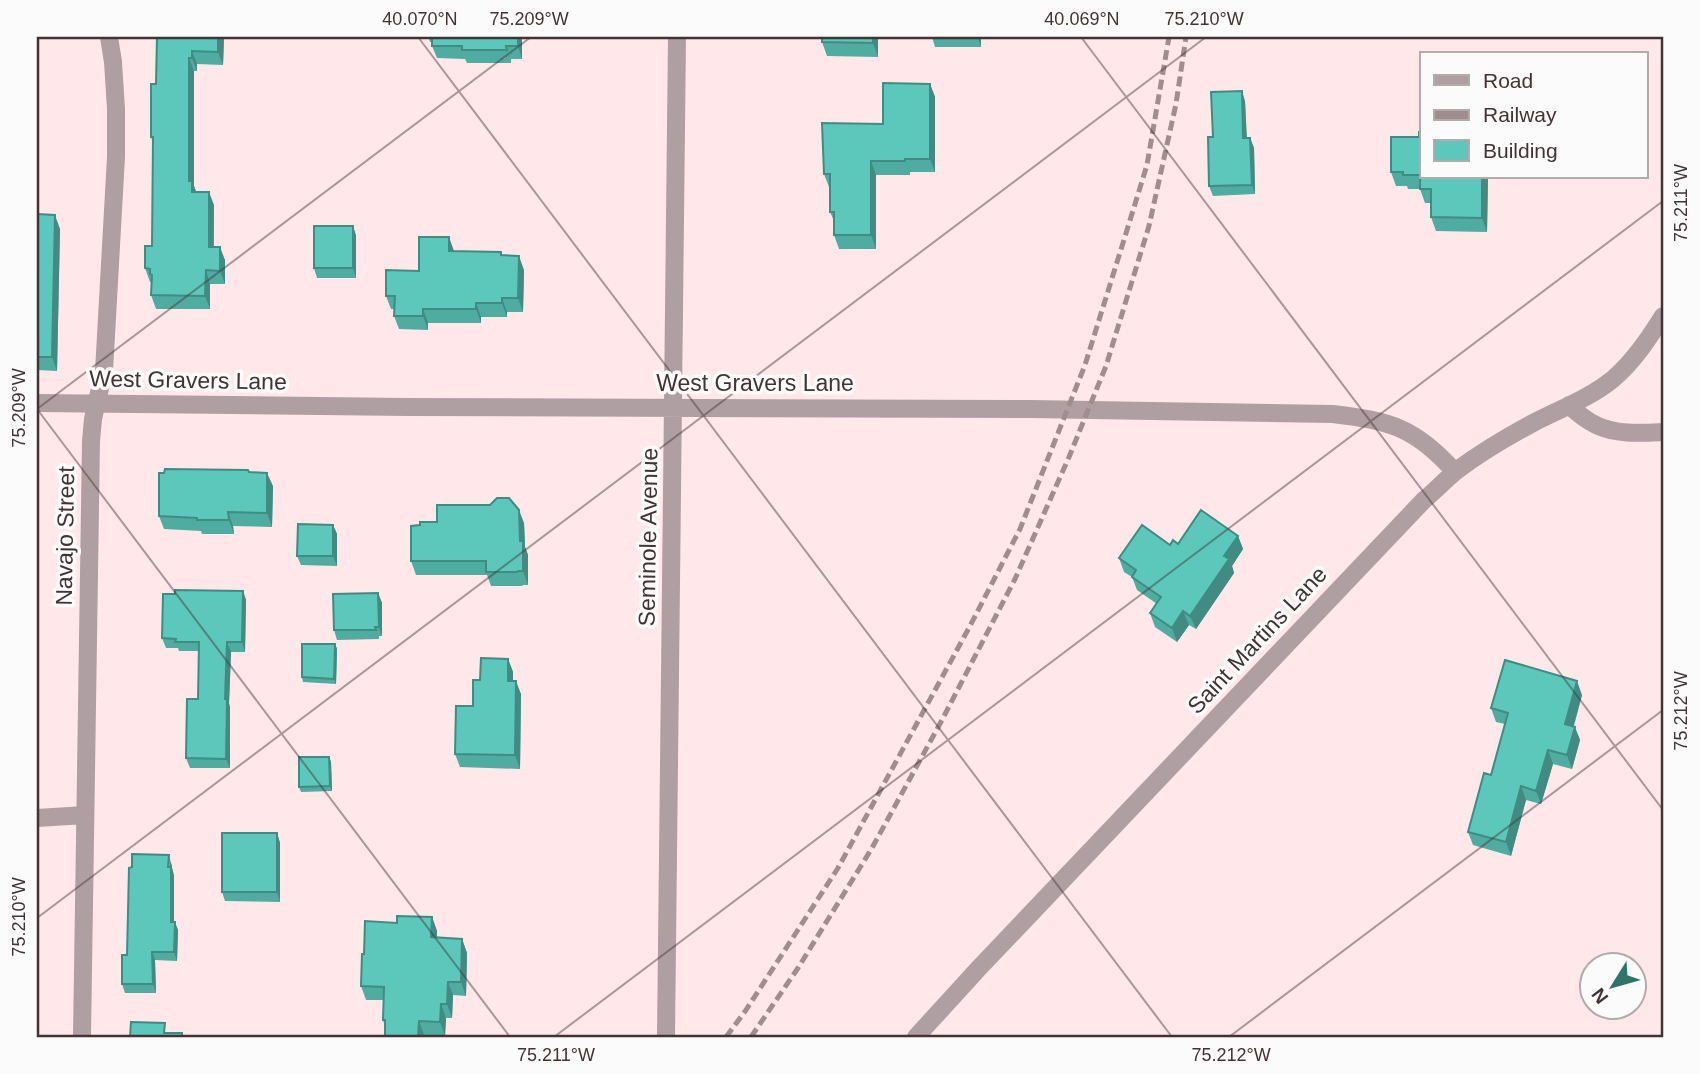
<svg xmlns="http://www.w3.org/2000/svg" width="1700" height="1074" viewBox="0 0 1700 1074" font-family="Arial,sans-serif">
<rect width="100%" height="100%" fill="#ffe7ea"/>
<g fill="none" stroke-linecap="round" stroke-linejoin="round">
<path stroke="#b09fa2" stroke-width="18" d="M37,403L408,407L1031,409L1333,414C1390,421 1415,427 1455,472
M1569,405C1577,413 1586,420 1596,425C1616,435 1642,433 1663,432
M37,818L85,815
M82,1037L91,441L93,419L104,371L116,157V109L113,62L109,37
M666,1037L677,37
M916,1037L979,968L1424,500C1435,491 1445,480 1456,471C1480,453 1507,437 1533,423C1560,409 1590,398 1613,379C1634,361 1649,338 1663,316"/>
<path stroke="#a18d90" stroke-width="5" stroke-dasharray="10 5" stroke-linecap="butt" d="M726,1037L746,1010L838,868L970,626L1020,529L1085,365L1123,243L1147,165L1169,37
M751,1037L798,968L872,848L942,720L1015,579L1069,457L1106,366L1149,226L1176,104L1186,37"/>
</g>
<path fill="#4eaca1" d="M157,37H224L223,65L197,64V71H194V186L196,192L214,205V247L225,260V284H210V309H156L151,295L152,282H150L145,268L152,246L153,143L151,137L156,84Z
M394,37H522V59H511V63H467L465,59L437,58L432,46V42H430L429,39Z
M878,37V57L827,56L822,42Z
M932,37H981V47H935Z
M930,84L935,97V172H910V175H876V249H839L834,235V221L830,212V188L829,187L824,174Z
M1245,101L1247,138H1250L1254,148L1255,194L1213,196L1209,186L1213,137Z
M1419,137L1422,177H1488L1487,232L1436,231L1431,217V203H1425L1420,189H1408L1407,186H1396L1391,172Z
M37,214L60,229L57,371L37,370Z
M356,235V278H317L314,268Z
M454,251L501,252L502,256L524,270L523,312H507V317H481V323H428V330L399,329L394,316V309H391L386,296L419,271Z
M249,472L273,486L272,527L233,526L234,534H202L201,531L164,529L159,516Z
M524,523L525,547L528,555V585H523L522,586H491L487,575H416L411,561Z
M333,525L337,534V566L301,565L297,556Z
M1238,536L1243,549L1232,566L1234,573L1196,629L1189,625L1177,642L1155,627L1150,613L1157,604L1137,590L1132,577L1124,572L1119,558L1170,545Z
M243,591L246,600L245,652H231L229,703L230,708V768H190L186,758L198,699V651H179L178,648H166L162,638L175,594Z
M378,593L382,603V636H379V639L337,640L334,630Z
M335,644L337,649L336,684L303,682L302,677Z
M508,659L513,672V681L521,694L520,769L460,767L455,754L473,706L480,680Z
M1582,695L1574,726L1580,740L1572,769L1553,764L1541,804L1526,800L1511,856L1473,845L1468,832L1491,775L1505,724L1496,722L1491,708Z
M329,757L331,762L332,791L301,792L299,787Z
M277,833L280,843V902L225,901L222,892Z
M172,863V868L174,876V922L178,930L177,961L155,960L156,993H125L122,984L127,955Z
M432,917L437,931V938L462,939L467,953L466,996L453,995L452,1018H446L445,1036L424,1035L385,1027L383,1020V1000H366L361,986L364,954L397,923Z"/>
<path fill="#408c83" d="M218,37H224L223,65L218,52Z
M518,37H522V59L518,46Z
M873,37H878V57L873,43Z
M978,37H981V47Z
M192,51L197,64V71L192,58Z
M189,58L194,71V186L197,194L192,192L189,181Z
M930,84L935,97V172L930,159Z
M1242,91L1245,101L1247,148L1243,138Z
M1250,138L1254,148L1255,194L1252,185Z
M871,161L876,175V249L871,235Z
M1482,177H1488L1487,232L1482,218Z
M209,192L214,205L213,260L209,247Z
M55,215L60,229L57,371L52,357Z
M353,226L356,235V278L353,268Z
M449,237L454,251H449Z
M220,247L225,260V284L220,271Z
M519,256L524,270L523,312L518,298Z
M206,270L210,284V309L205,296Z
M502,298L507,312V317L502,303Z
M476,303L481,317V323L476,309Z
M423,309L428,323V330L423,316Z
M267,473L273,486L272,527L267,513Z
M519,510L524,523L525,547L528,555V585L523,571Z
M228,512L233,526L234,534L229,520Z
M333,525L337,534V566L333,556Z
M1238,536L1243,549L1232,566L1234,573L1196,629L1190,616L1224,556Z
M243,591L246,600L245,652L242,642Z
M378,593L382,603V636L379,627Z
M1183,611L1189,625L1177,642L1172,628Z
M227,642L231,652L229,703L230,708V768L226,759L225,699Z
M335,644L337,649L336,684L334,679Z
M508,659L513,672V694L508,681Z
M516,681L521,694L520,769L515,755Z
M1577,681L1582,695L1570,738L1565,724Z
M1575,727L1580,740L1572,769L1567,755Z
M1548,750L1553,764L1541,804L1536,791Z
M329,757L331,762L332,791L330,786Z
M1521,786L1526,800L1511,856L1506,842Z
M277,833L280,843V902L277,892Z
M169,855L174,876V930L171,922Z
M432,917L437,931V951L431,937Z
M175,922L178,930L177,961L174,952Z
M462,939L467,953L466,996L461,982Z
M152,952L155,960L156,993L153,984Z
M448,982L453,995L452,1018L447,1004Z
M441,1004L446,1018L445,1036L440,1022Z
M419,1021L424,1035V1037H418Z"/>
<path fill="#5bc8bb" stroke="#408c83" stroke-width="2" d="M157,37H218V52L192,51V58H189V181H192V192H209V247H220V271L206,270L205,296L151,295L152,275L150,274V269L145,268V246H152L153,137H151V84H156Z
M432,37H518V46H506L507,50H462V46H432Z
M822,37H873V43L822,42Z
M883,83L930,84V159H905V161H871V235H834V212H830V174H824L822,123L883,124Z
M1242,91L1243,138H1250L1252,185L1209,186L1208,137H1213L1211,92Z
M1419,132H1422V177H1482V218L1431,217V189H1420V175H1403V172H1391V137H1419Z
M37,214L55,215L52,357H37Z
M314,226H353V268H314Z
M419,237H449V251L501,252V255L519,256L518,298H502V303H476V309H423V316H394L395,296H386V270L419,271Z
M165,469L248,470L249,472L267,473V513L228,512L229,520H197V518L159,516V473H164Z
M497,498H509L519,510L520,541H523V571H518L517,572H486V561H411V526L420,525V522H437V505H490Z
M1201,510L1238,536L1224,556L1229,559L1190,616L1183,611L1172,628L1150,613L1161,597L1132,577L1136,570L1119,558L1142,525L1170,545L1173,540L1178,544Z
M298,524L333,525V556H297Z
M175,590L243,591L242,642H227L225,699H227L226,759L186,758L187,699H198L199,642H175L176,639L162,638L163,594H175Z
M378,593L379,627H375L376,630H334L333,594Z
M302,644H335L334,679L302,677Z
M481,658L508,659V681H516L515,755L455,754L456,706H473V680H480Z
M1505,660L1577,681L1565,724L1575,727L1567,755L1548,750L1536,791L1521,786L1506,842L1468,832L1484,773L1491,775L1508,713L1491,708Z
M299,757H329L330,786L299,787Z
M222,833H277V892H222Z
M132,854L169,855L168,867H171V922H175L174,952H152L153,984H122V955H127L129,868L132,867Z
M397,916L432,917L431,937L462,939L461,982H448L447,1004H441L440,1022L419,1021L418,1037H385V1020H383L384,987L361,986L362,954H364L365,921L397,923Z
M131,1022L165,1023L164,1033H182V1037H130Z"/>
<path fill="none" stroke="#423335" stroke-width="2" stroke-opacity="0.45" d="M418,37L1172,1037M1081,37L1663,810M37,409L531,37M37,409L510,1037M37,918L1206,37M554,1037L1663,201M1229,1037L1663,710"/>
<g text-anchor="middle" stroke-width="7" stroke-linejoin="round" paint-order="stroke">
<g font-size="23" fill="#423335" stroke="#fbfbfb">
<text transform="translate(188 380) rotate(1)" y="8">West Gravers Lane</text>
<text x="755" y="391">West Gravers Lane</text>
<text transform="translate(65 536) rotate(-89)" y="8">Navajo Street</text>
<text transform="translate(648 537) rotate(-89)" y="8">Seminole Avenue</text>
<text transform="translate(1257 640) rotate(-47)" y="8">Saint Martins Lane</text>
</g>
</g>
<rect width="1700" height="1074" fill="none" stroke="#fbfbfb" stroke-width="77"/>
<rect x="1420" y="52" width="228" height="126" fill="#fbfbfb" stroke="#b1abac" stroke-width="2"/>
<rect x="1434" y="75" width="35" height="10" fill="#b09fa2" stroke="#b1abac" stroke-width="2"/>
<text x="1483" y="88" font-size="21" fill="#423335">Road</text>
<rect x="1434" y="110" width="35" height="10" fill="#a18d90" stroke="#b1abac" stroke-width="2"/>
<text x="1483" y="122" font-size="21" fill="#423335">Railway</text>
<rect x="1434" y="140" width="35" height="21" fill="#5bc8bb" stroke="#b1abac" stroke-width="2"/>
<text x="1483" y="158" font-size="21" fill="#423335">Building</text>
<g transform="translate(1613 986) rotate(233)"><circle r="33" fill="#fbfbfb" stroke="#b1abac" stroke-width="2"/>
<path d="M0-5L12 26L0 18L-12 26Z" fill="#2e756c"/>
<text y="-10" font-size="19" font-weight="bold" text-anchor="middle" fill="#423335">N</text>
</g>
<rect x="38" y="38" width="1624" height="998" fill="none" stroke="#423335" stroke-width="2.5"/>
<g font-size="18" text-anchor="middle" fill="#423335">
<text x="420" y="25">40.070°N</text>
<text x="529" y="25">75.209°W</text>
<text x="1082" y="25">40.069°N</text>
<text x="1204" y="25">75.210°W</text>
<text transform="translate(1681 203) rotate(-90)" y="6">75.211°W</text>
<text transform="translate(19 408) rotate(-90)" y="6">75.209°W</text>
<text transform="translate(1681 711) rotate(-90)" y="6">75.212°W</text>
<text transform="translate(19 917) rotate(-90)" y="6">75.210°W</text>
<text x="556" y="1061">75.211°W</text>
<text x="1231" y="1061">75.212°W</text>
</g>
</svg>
